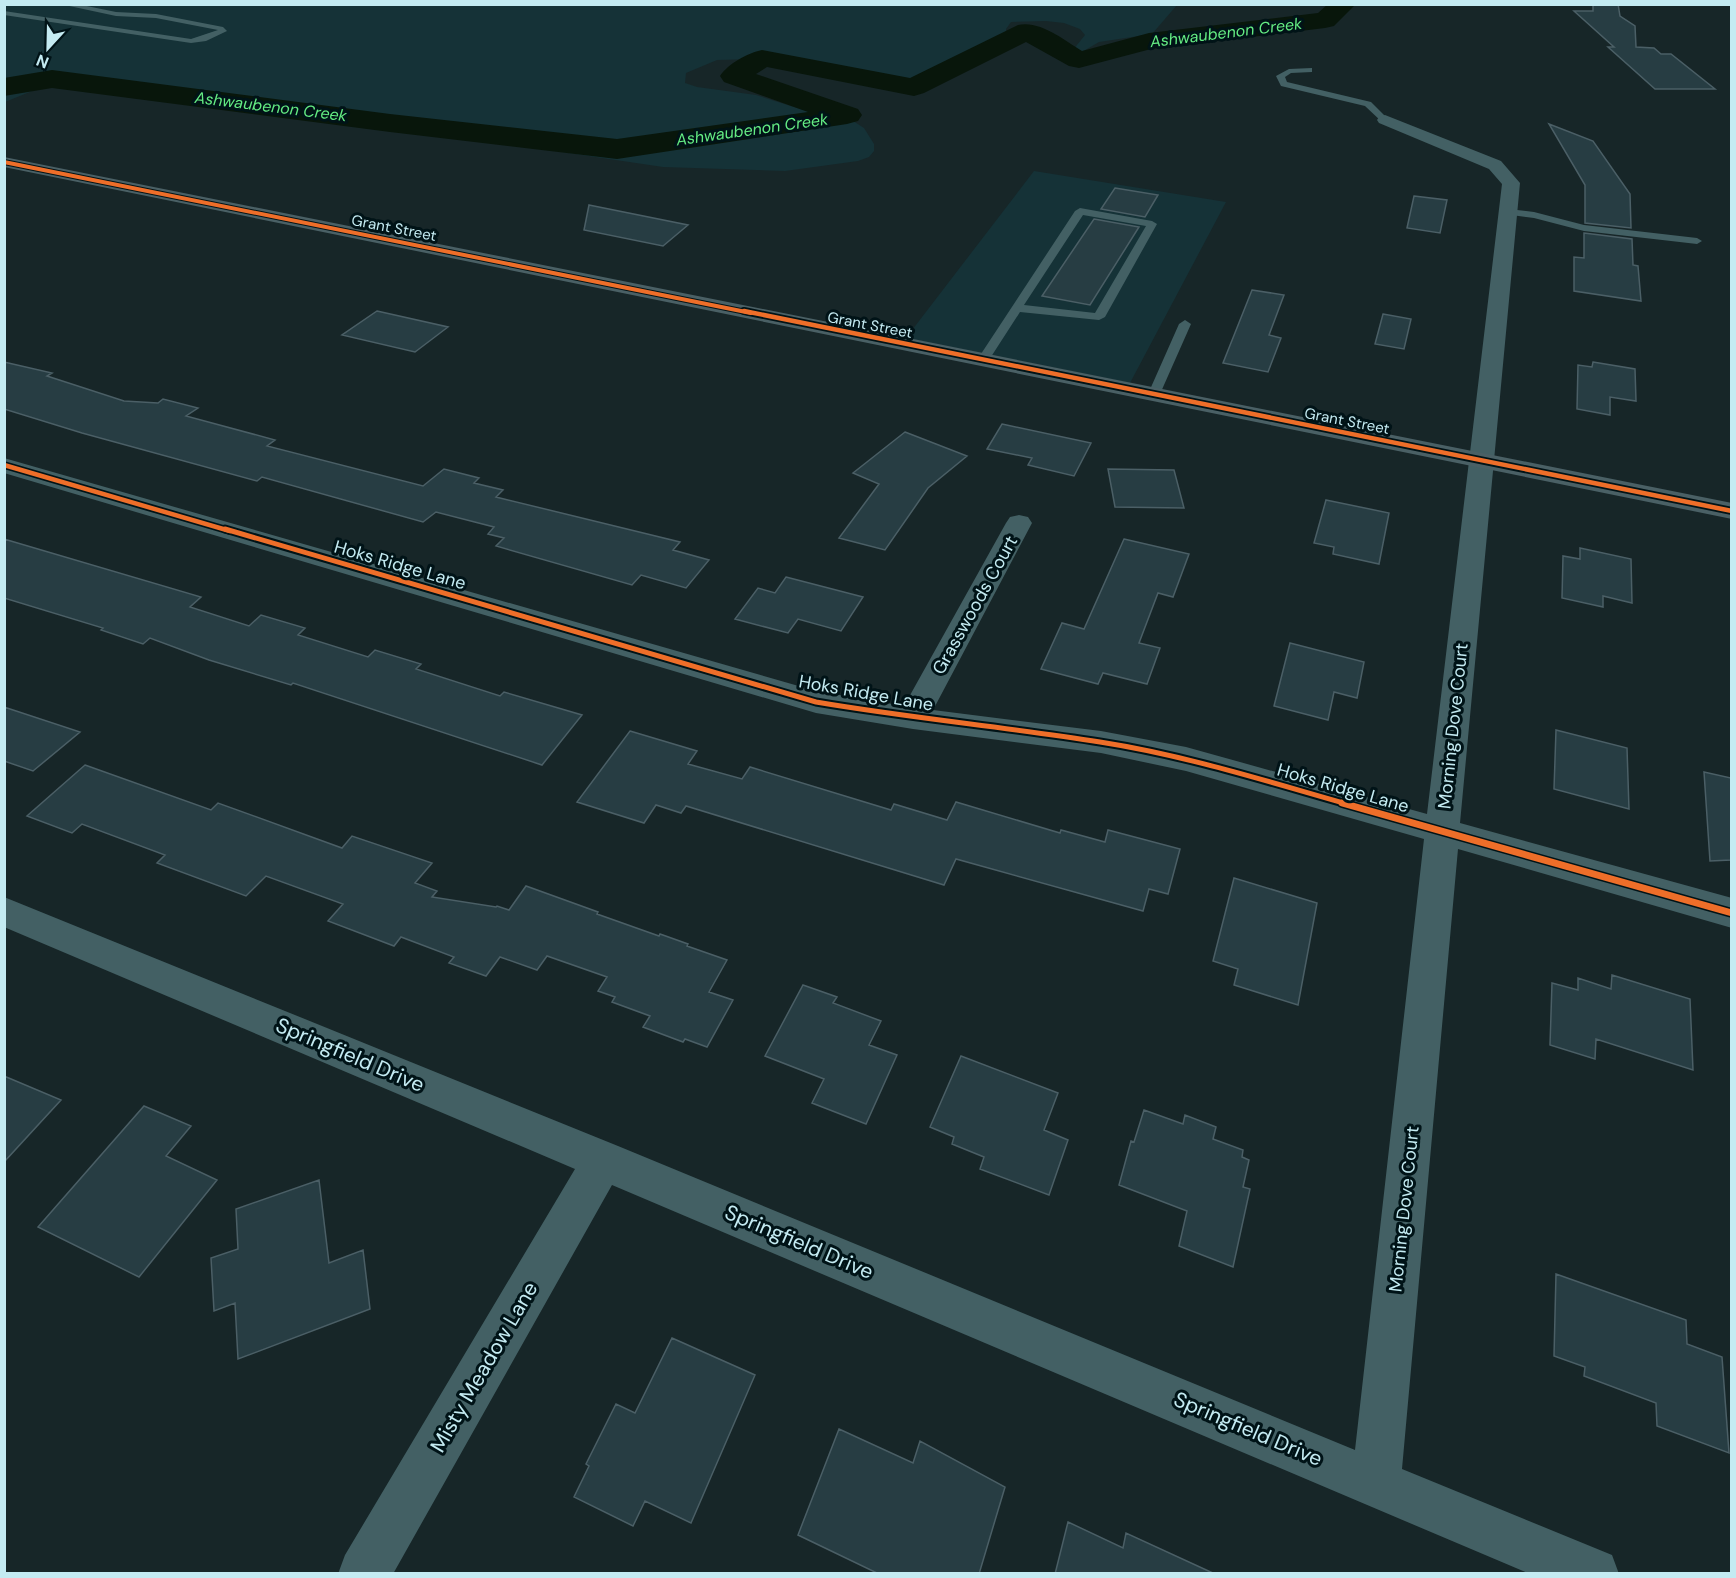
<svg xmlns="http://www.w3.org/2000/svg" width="1736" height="1578" viewBox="0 0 1736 1578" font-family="'DM Sans',sans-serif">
<rect width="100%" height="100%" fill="#172628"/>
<path fill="#153237" d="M5,5H1177L1152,34L1099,42L1080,53L1073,50L1085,35L1080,29L1064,23L1046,21L1011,22L1006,29V36L1000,42L910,84L901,85L804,65L753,59L717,60L686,73L685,83L697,87L756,95L810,112L853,121L864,128L874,144V151L869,157L858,161L785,171L663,167L501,143L302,107L120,83L74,74L5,102Z
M1034,171L1226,202L1130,383L906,338Z"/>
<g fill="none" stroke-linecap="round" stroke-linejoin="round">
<path fill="#08160b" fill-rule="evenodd" d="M1328,4H1356L1334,26L1325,28L1151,49L1079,68L1069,66L1026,42L924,93L914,96L767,67L756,74L858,109L862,115L858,121L847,124L617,159L390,132L52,88L4,96V78L52,70L390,114L617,139L808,112L724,82L720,76C728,64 747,53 762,50L910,78L1018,25C1040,20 1064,40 1082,51L1149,33L1318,13Z"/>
</g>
<path fill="#273d43" stroke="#4b5f66" stroke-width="1.5" d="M1593,4H1618L1620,16L1635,26L1636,47L1654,48L1661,54H1671L1715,89H1655L1608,47H1614L1574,11H1593Z
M1549,124L1593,141L1630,194L1631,228L1585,223V185Z
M1115,188L1158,195L1145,217L1101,209Z
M1414,196L1447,200L1440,233L1407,228Z
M589,205L688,225L663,246L584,230Z
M1094,219L1139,227L1090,305L1042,296Z
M1584,233L1632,239L1633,265L1638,266L1641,301L1574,291V257L1584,258Z
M1252,290L1284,295L1269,335L1281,338L1268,372L1223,363Z
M377,311L448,327L415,352L342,335Z
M1383,314L1411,319L1404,349L1375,344Z
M4,362L52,373L47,376L124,401L158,403L163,399L198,408L186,416L275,440L267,446L423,486L444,469L479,478L474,483L503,490L496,497L680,542L673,550L709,560L686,588L641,575L632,585L496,546L504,538L488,534L494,527L436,512L423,522L262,477L257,481L82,433L4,409Z
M1593,362L1635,369L1636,401L1610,397V415L1577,409L1578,365L1592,367Z
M1002,424L1091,443L1074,476L1028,465L1032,458L987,449Z
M905,432L967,456L928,488L885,550L839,538L879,484L853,473Z
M1108,469L1174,470L1184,508L1115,507Z
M1326,500L1389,513L1379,564L1333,554L1334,547L1314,543Z
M4,539L201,597L190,607L249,626L261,615L305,628L298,635L368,657L375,650L421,664L416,669L500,696L504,692L582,715L542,765L293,683L291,685L209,660L150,638L143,644L101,630L103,628L4,598Z
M1124,539L1189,554L1173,597L1158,593L1139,643L1160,648L1147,684L1103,673L1098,684L1041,669L1062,623L1084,629Z
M1580,548L1631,559L1632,603L1603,596V607L1562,598L1563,556L1580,559Z
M786,577L863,597L841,631L798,619L788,633L735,619L758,588L775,593Z
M1290,643L1364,662L1357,698L1334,692L1328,720L1274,706Z
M4,707L80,732L33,771L4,761Z
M1556,730L1627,748L1629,809L1554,789Z
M630,731L697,751L688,764L742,779L750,767L891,810L894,804L947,820L956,802L1060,833L1061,830L1105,842L1108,830L1180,849L1168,894L1149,889L1143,911L956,859L944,885L686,806L681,813L656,805L644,823L577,802Z
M85,765L211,810L218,803L342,848L352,836L432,863L415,883L437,891L432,897L496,907L497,906L509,910L526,886L598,912L597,914L659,936L660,934L688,944L687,946L727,960L709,992L733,1000L707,1047L685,1039L683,1042L643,1027L650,1016L612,1002L615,997L598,991L607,977L547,956L537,970L500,957L486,976L449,963L454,957L401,937L394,946L328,921L343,904L266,876L246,896L157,863L165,855L82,824L72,833L27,816Z
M1704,772L1731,778V860L1710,861Z
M1234,878L1317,903L1298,1005L1234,985L1238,969L1213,961Z
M1612,975L1690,999L1693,1070L1596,1039L1595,1059L1550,1045L1552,983L1578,990V978L1611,989Z
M803,985L837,997L833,1003L881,1021L869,1045L897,1055L866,1124L812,1103L824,1079L765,1056Z
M961,1056L1058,1093L1044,1130L1068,1140L1049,1195L980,1169L984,1157L952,1144L954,1137L930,1127Z
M4,1076L61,1100L4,1162Z
M144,1106L191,1126L166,1156L217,1180L139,1277L38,1227Z
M1144,1110L1183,1124L1185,1115L1216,1127L1213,1139L1243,1150L1242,1157L1249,1160L1243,1187L1250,1189L1233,1267L1179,1246L1187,1211L1119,1185L1131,1141L1134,1142Z
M319,1180L329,1263L363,1250L370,1309L238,1359L235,1303L214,1311L211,1258L238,1249L236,1209Z
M1556,1274L1686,1320L1687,1344L1722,1357L1729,1453L1657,1426L1656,1403L1584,1376L1585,1367L1554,1356Z
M672,1338L755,1375L691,1523L645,1501L633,1526L574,1497L589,1466L586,1464L616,1404L635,1413Z
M839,1429L913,1463L920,1441L1005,1487L979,1574H879L798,1535Z
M1068,1522L1123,1548L1126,1533L1215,1574H1055Z"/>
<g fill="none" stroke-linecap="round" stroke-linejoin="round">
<path fill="#436064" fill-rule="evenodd" d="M60,4H77L116,12L156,14L223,27L227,31L206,41L191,43L4,15V11L191,39L218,30L156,18L116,16Z
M1312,68V72L1291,73L1285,77L1287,82L1371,102L1389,120L1382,122L1365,106L1281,86L1276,76L1289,69Z
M1080,208L1152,221L1157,224L1105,317L1099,320L1020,312L987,363H979L977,360L1075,211ZM1083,215L1146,226L1095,313L1024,305Z
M1508,209L1534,212L1584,225L1697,238L1702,241L1697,244L1584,231L1534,218L1504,214L1503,212Z
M1185,320L1191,324L1160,394L1154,398L1150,397L1148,394L1179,324Z"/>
<path fill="#436064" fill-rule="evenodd" d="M1385,115L1501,161L1520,183L1460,823L1732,898V928L1458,849L1402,1469L1612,1555L1619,1574H1530L612,1185L393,1574H338L345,1555L575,1169L4,927V897L618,1146L1355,1450L1424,839L1186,771L1101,753L913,729L816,713L4,473V458L816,691L904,706L1006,523L1010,517L1019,515L1028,517L1032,523L933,710L1101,731L1186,747L1427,814L1502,184L1489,169L1379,123L1377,120L1379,117Z"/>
<path fill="#4a6065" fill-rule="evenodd" d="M4,157L1732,503V519L4,167Z"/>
<defs>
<path id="cycleway-far3" d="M4,162L751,313"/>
<path id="cycleway-far2" d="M744,311L1732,511
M4,465L230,531"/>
<path id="cycleway-far1" d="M225,529L816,702C910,718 1006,727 1100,742C1184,755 1266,781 1347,804"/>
<path id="cycleway" d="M1342,803L1732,913"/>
</defs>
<use href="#cycleway-far3" stroke="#001317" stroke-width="6"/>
<use href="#cycleway-far2" stroke="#001317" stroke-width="8"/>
<use href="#cycleway-far1" stroke="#001317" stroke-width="9"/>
<use href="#cycleway" stroke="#001317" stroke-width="10"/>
<use href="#cycleway-far3" stroke="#ee6e29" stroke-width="4"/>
<use href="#cycleway-far2" stroke="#ee6e29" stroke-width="4.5"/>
<use href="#cycleway-far1" stroke="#ee6e29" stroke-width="5"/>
<use href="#cycleway" stroke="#ee6e29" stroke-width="7"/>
</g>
<g text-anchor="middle" stroke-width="6" stroke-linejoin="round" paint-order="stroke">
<g font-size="15" fill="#c4ebf2" stroke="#001317">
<text transform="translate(394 228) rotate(11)" y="5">Grant Street</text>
<text transform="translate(870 325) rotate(11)" y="5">Grant Street</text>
<text transform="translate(1347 421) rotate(11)" y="5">Grant Street</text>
</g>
<g font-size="16" font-style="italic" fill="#64ec83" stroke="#001317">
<text transform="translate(1226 32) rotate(-7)" y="6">Ashwaubenon Creek</text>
<text transform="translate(271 106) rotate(7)" y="6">Ashwaubenon Creek</text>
<text transform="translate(752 129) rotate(-8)" y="6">Ashwaubenon Creek</text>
</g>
<g font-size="18" fill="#c4ebf2" stroke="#001317">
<text transform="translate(400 565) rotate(16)" y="6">Hoks Ridge Lane</text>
<text transform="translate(975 605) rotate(-61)" y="6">Grasswoods Court</text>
<text transform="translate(866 693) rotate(10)" y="6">Hoks Ridge Lane</text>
<text transform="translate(1453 726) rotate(-84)" y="6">Morning Dove Court</text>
<text transform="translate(1343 788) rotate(16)" y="6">Hoks Ridge Lane</text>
<text transform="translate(1404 1209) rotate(-84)" y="6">Morning Dove Court</text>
</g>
<g font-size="21" fill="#c4ebf2" stroke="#001317">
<text transform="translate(350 1055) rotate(23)" y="7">Springfield Drive</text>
<text transform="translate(799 1242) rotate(23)" y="7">Springfield Drive</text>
<text transform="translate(484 1367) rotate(-60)" y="7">Misty Meadow Lane</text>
<text transform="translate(1248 1429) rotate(23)" y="7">Springfield Drive</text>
</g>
</g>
<rect width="1736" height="1578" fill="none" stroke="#c4ebf2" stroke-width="12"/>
<g transform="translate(48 48) rotate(202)" stroke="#001317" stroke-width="4.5" paint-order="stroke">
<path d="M0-4.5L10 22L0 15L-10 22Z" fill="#c4ebf2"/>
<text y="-9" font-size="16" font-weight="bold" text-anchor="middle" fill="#c4ebf2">N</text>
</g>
</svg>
